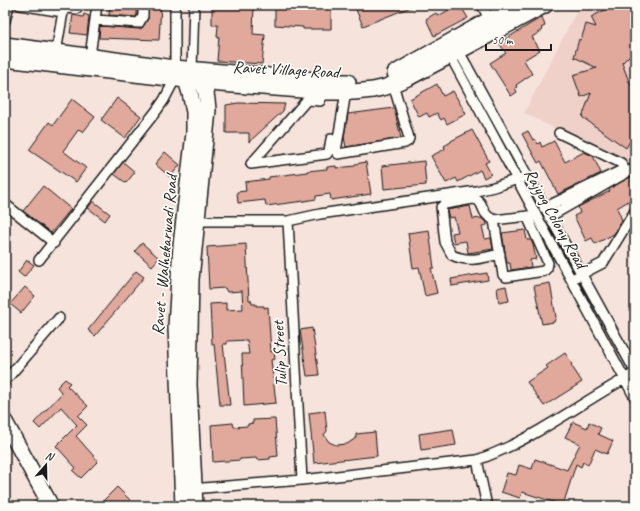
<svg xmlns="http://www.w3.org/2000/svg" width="640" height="511" viewBox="0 0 640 511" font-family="Caveat,sans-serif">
<rect width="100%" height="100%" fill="#f5e3dc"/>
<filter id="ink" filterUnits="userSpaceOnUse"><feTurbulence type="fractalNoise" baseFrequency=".025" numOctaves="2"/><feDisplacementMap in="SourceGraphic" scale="8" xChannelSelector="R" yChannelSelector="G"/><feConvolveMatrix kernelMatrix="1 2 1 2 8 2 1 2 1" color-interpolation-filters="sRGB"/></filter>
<g filter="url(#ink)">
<path fill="#efd1c9" d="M582,5H635V169L524,113L579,7Z"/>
<path fill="#e1a89c" stroke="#1c1c1c" d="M110,5H137V14L136,17L109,15Z
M149,5H161L159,40L99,38L100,26L139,29L142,28L148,19Z
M212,5H254L253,34L265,35L262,64L217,61L219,37H217L218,25H212Z
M303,5H331V29H303V27L275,25V8L303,10Z
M354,5H416L363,26Z
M458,5H460L468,18L434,36L426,19L436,13L438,16Z
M605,5H635V53L629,56L622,63L630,84L635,87V133L626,148L582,117L591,93L581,97L573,75L597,68L574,57L579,39L581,40L586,24L596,27L591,17L607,9Z
M84,14L89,16L87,35L70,33L73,15L83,17Z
M542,17L545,26L541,28L543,30L532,37L540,50L524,60L532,74L516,85L517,87L515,88L517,92L511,96L490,63L506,53L499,43Z
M437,84L443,96L453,91L466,114L447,124L444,118L441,120L437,113L429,117L427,113L419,117L410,99Z
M117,98L141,116L125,138L101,120Z
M72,99L95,117L83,132L79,129L63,151L86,168L76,182L29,150L49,122L53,125Z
M238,103L285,104L283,111L249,142V133H226V105Z
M394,108L401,138L346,147L344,137L348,114Z
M472,130L489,161L485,163L491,174L484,178L480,170L458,182L456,178L446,183L431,156L445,149L444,146L451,142V141Z
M528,131L533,140L535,139L538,144L540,142L542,147L554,141L565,162L584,152L593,156L601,173L558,194L541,161L538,163L522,134Z
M165,152L180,165L170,177L155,164Z
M424,161L426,185L384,189L382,166Z
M123,162L135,172L126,183L114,174Z
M366,162L371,194L331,200L330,194L316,196V199L304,201L266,206L265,200L238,203L237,192L246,191L245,182L269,179V177L307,172V171L327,169V167L336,166V168L355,166V164Z
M632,176L635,177V197L617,208L622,220L614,234L595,244L592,238L586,241L574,216L580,213L578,207L610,191L609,189Z
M43,186L71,209L51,233L23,211Z
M93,201L110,214L105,221L88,208Z
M470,206L473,219L481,218L487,223V225L482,226L485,239L491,238L493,249L468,253L466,241L454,243L452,233L458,232L454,217L449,218L447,210Z
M429,230L434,268H431L437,293L425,296L419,267L413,268L408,233Z
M525,230L527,240H531L533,245L536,259L530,260L531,267L511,270L510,263H507L502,233Z
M142,243L159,258L152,266L135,251Z
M246,244L249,300H251L252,304H256V306H264V308L268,307L271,352H274L275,359L271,360L276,403L244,406L242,354H249L247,340L227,341V344H223L230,405H220L214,344H212L210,304L226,303V310L243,309L242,291L227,292L225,288L209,289L207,247Z
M27,260L34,265L24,277L18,272Z
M136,271L144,277L95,336L88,330Z
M487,273L488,280L452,286L451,279Z
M550,283L556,317L554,322L542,324L534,286Z
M506,286L509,301L499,303L497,288Z
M25,287L35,296L21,313L10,304Z
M312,328L319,375L307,376L300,330Z
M565,353L572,364L571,365L582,382L544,406L527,382L548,368L546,366Z
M65,379L70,383L67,386L88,406L78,416L87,425L76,436L98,461L81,478L73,471L76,468L56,446L77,425L61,407L40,429L34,423L62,393L57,387Z
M325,411L327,431L324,435L329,442L336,445L347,444L356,438V434L375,432L377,456L314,463L309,413Z
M275,419L278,456L270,457V459L257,460L256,458L240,459V460L213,462L211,425L233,423L234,427L248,426V424L253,423V420Z
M573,422L587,428L589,422L601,428L598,434L613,441L607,454L595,449L588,465L583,462L581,467L576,464L563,505L522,492L520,498L501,492L507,473L516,475L519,465L532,469L535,459L567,470L580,444L565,437Z
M453,429L456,445L421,450L419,434Z
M117,487L136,506H105L102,502Z"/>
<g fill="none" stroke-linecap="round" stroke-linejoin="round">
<defs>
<path id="minor" d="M20,5L63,12
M482,5L489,19
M95,20L139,23L143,16V5
M5,21L9,5
M56,52L63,12L67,8L77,9L80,5
M453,52L454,54L462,57L635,371
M454,54L453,61L635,398
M90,56L97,5
M192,69L194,5
M346,92L336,151L338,154L405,143L408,141L409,138L393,84
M251,164L327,154L329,151L331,139
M251,164L306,101L308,100L320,101L324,91
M5,204L54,243
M544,208L622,170L623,166L621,163L559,133
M527,216L548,263L547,268L544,271L506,277L503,275L494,220L536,215
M549,217L631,170L635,171
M494,220C491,218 488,217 486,214C481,208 483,200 473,199L445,204L441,207L445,242L452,255C469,263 482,258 500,254
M192,221H288L320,214L476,191L494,187L521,178
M39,260L157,110L164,100L175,79V5
M576,277L603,263L635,211
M5,381L59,318
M477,460L487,506
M302,480L477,460C532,441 583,401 635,373
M191,489L302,480L288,221
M38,506L46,494"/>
<path id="primary" d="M5,45L174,68L339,82H348
M5,59L221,84L328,92H354L373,90L386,87L410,77L545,5
M395,73L515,5
M180,74L186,80L190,93L194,112V133L181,245L176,327L183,506
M5,422L51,506
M195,506L189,385L191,279L208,110C207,97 206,85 197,75"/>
</defs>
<use href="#minor" stroke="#1c1c1c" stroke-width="12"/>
<use href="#primary" stroke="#1c1c1c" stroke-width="18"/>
<use href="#minor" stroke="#fdfcf7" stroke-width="9"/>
<use href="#primary" stroke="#fdfcf7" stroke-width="15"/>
</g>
</g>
<g text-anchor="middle" stroke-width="3.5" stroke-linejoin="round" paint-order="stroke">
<g font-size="17" fill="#1c1c1c" stroke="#fdfcf7">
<text transform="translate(286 69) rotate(3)" y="6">Ravet Village Road</text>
<text transform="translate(556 218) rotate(61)" y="6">Rajyog Colony Road</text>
<text transform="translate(164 255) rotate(-85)" y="6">Ravet - Walhekarwadi Road</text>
<text transform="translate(279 354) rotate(-93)" y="6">Tulip Street</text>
</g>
</g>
<rect width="640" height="511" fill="none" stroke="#fdfcf7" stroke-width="20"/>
<rect x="10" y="10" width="620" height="491" fill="none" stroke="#1c1c1c" stroke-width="1.5" filter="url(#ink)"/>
<g transform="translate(46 465) rotate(20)" stroke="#fdfcf7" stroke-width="3" paint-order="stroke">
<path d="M0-3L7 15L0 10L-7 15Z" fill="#1c1c1c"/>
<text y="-6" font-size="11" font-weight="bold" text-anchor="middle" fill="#1c1c1c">N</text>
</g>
<path d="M486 44v6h65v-6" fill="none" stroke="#1c1c1c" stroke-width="2"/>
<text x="492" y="44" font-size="12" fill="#1c1c1c" stroke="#fdfcf7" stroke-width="3" paint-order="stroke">50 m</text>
</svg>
